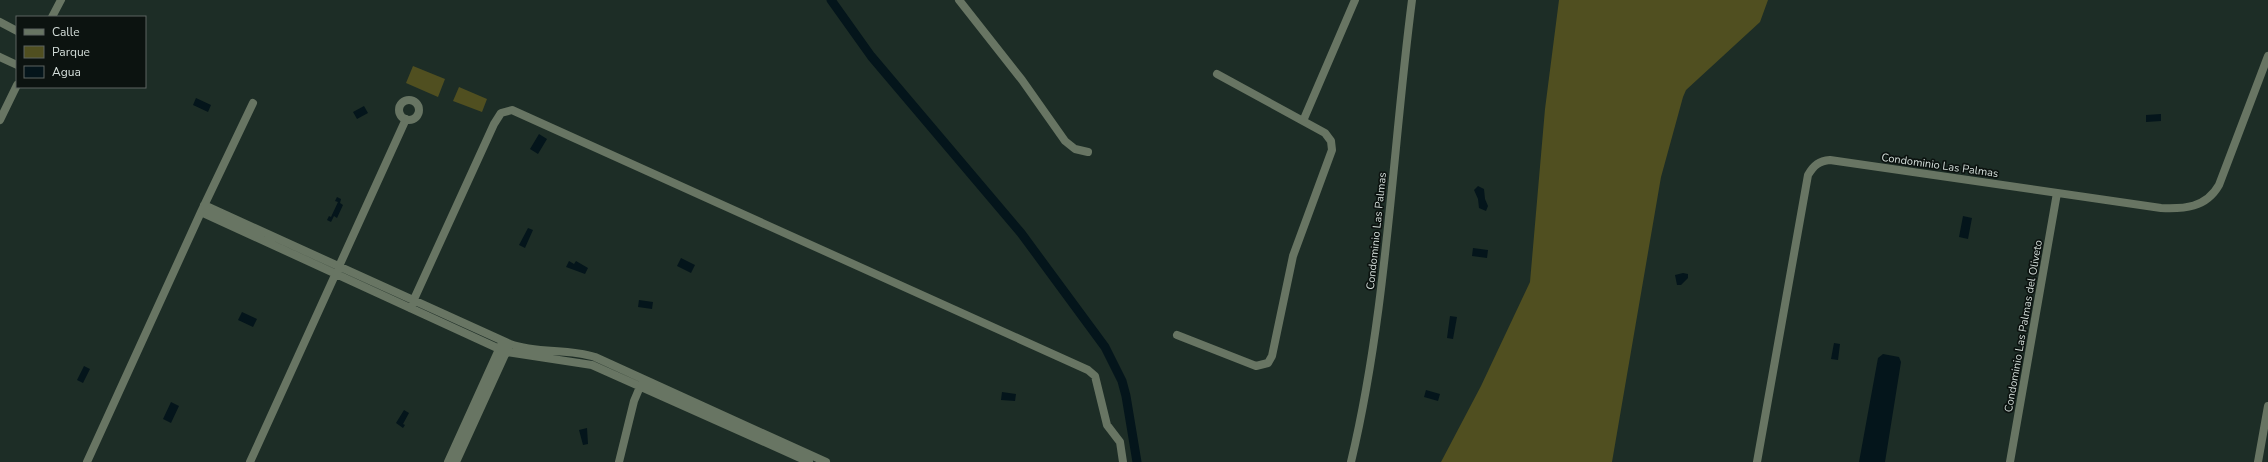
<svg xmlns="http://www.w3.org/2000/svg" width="2268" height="462" viewBox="0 0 2268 462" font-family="'Nunito Sans',sans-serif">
<rect width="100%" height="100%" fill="#1d2d26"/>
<path fill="#504f20" d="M1559,0H1768L1760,22L1686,90L1683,97L1661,177L1612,462H1441L1481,386L1530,282L1545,109Z
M413,66L445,79L438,97L406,83Z
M459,87L487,99L482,112L453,101Z"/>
<path fill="#04151b" d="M196,98L211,105L208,112L193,105Z
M364,106L368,113L357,119L353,112Z
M2161,114V121L2146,122V115Z
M539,134L547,139L538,154L530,149Z
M1478,186L1484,189L1485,199L1488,206L1486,211L1479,208L1478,199L1474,190Z
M337,197L341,199L340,203L343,205L337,218L334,216L331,222L327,220L329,216L331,217L338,202L335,201Z
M1963,216L1972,218L1968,239L1959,237Z
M528,228L533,230L525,248L519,245Z
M1473,248L1488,250L1487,258L1472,256Z
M681,258L695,265L691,273L677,266Z
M569,261L574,264L576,261L588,268L585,274L566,267Z
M1683,273L1688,274V278L1681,285H1677L1675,275Z
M639,300L653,302L652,309L638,307Z
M242,312L257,319L253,327L238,320Z
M1450,316L1457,317L1453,339L1447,338Z
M1834,343L1840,344L1838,360L1831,359Z
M1883,354L1899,357L1901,362L1885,462H1859L1878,358Z
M84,366L90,369L83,383L77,380Z
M1426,390L1440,394L1438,401L1424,397Z
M1002,392L1016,394L1015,401L1001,400Z
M171,402L179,406L171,423L163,419Z
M404,410L409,413L403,424L405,425L403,428L396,423Z
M587,428L588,444L583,445L579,430Z"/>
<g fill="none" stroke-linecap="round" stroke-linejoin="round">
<path stroke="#04151b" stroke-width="9" d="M831,0L871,56L1021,233L1105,347L1122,381L1126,396L1137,462"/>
<path stroke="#687563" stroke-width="8" d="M959,0L1022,80L1065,141L1075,149L1088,152
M52,17L61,0
M0,22L17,31
M0,57L17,65
M399 110a10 10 0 1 1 20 0a10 10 0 1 1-20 0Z
M0,120L17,85
M1303,121L1355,0
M204,205L510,344C538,354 568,348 595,357L826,462
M201,212L506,352L592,365L809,462
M410,308L494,124L501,113L512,110L1088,370L1095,376L1107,425L1120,442L1123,462
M1177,335L1256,366L1268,363L1272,356L1293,256L1332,150L1331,141L1325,133L1217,74
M87,462L201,212L253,103
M250,462L406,119
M448,462L501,345
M456,462L508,348
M619,462L634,401L642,382
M1351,462C1387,311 1392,154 1412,0
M1757,462L1808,175C1814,165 1819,161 1830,160L2161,208C2184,209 2206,208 2219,185L2268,56
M2010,462L2057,193
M2258,462L2268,406"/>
</g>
<g text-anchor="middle" stroke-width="3.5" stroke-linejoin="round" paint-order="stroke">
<g font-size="11" fill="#d4deda" stroke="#0c1310">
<text transform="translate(1940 165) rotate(8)" y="4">Condominio Las Palmas</text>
<text transform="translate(1376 231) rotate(-84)" y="4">Condominio Las Palmas</text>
<text transform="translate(2023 326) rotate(-80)" y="4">Condominio Las Palmas del Oliveto</text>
</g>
</g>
<rect x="16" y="16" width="130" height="72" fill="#0c1310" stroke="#5c6461"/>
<rect x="24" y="29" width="20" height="6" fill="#687563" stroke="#5c6461"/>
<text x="52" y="36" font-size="12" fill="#d4deda">Calle</text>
<rect x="24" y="46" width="20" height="12" fill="#504f20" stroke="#5c6461"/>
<text x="52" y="56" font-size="12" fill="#d4deda">Parque</text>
<rect x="24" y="66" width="20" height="12" fill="#04151b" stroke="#5c6461"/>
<text x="52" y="76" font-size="12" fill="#d4deda">Agua</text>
</svg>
